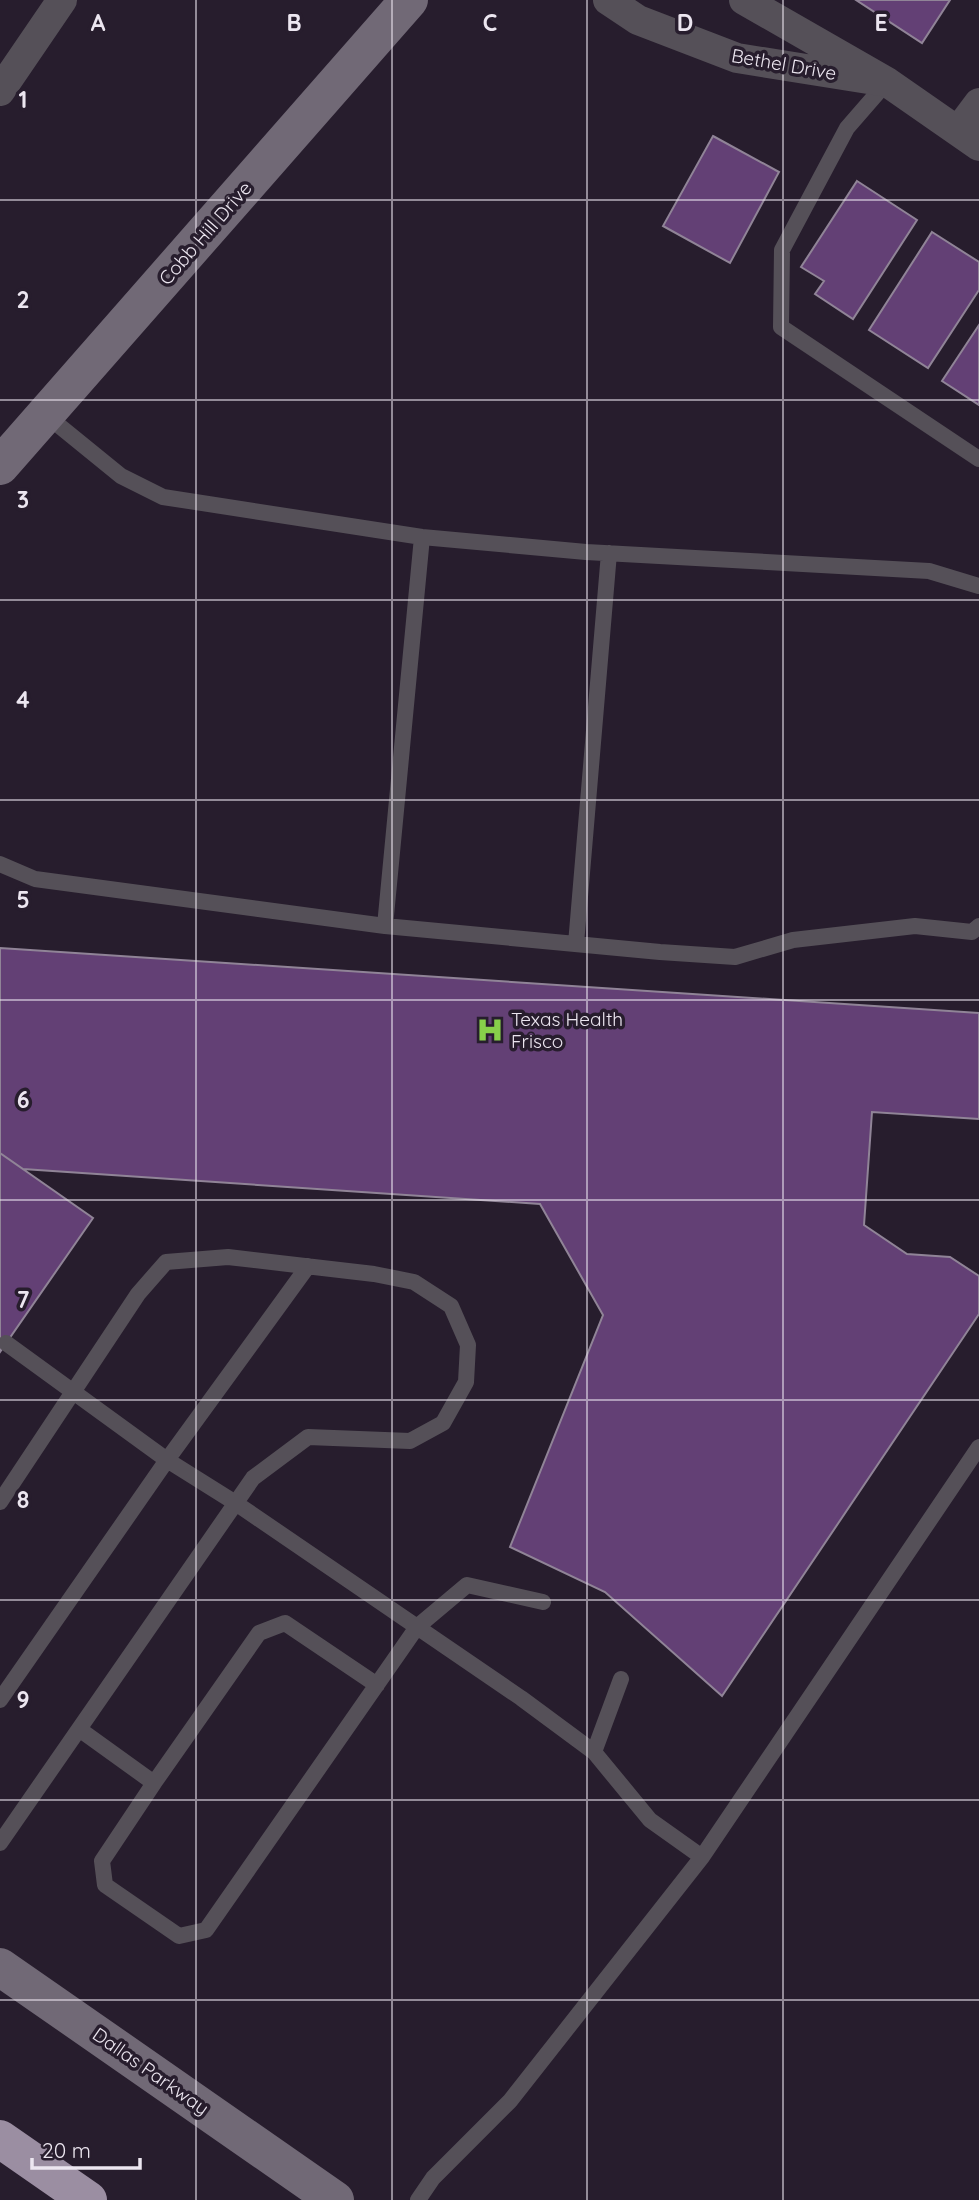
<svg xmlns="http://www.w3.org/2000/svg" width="979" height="2200" viewBox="0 0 979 2200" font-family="Quicksand,sans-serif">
<rect width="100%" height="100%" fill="#271d2d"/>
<path fill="#634075" stroke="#908497" stroke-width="2" d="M856,0H950L922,43Z
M713,136L779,172L730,263L663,226Z
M857,181L917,220L853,319L815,294L824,281L801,267Z
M932,232L979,262V290L928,368L869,330Z
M979,325V405L942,381Z
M0,948L979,1013V1119L872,1112L864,1225L907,1254L950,1257L979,1276V1314L722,1696L605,1592L510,1547L603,1315L540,1204L23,1169L0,1153Z
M0,1153L93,1218L0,1352Z"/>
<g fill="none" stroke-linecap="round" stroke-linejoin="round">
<path stroke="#555058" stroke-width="16" d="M887,82L847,128L782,250L781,327L979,459
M46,415L121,476L163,497L422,537L586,552L929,571L979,586
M0,864L35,879L385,926L660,952L735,957L793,940L915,926L972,932L979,926
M385,926L422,537
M576,944L609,553
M6,1343L167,1460L234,1502L521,1698L594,1752L650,1820L702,1857L510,2101L433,2178L418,2200
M0,1502L138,1294L166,1262L228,1257L374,1274L414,1282L451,1306L468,1345L466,1382L443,1423L410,1441L308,1437L253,1478L0,1843
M0,1700L167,1460L308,1266
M79,1729L154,1783L102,1861L105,1885L179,1936L206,1930L417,1627L467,1585L543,1602
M594,1752L621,1679
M154,1783L259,1633L285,1623L377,1685
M702,1857L979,1447"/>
<path stroke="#555058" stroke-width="30" d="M608,0L638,20L737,58L887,82
M744,0L887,82L979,146
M0,91L62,0
M958,131L979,103"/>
<path stroke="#716976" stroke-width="38" d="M0,466L409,0
M0,1967L335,2200"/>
<path stroke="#9b8ea2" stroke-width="38" d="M0,2139L88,2200"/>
</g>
<path fill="none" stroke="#ece6f0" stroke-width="2" stroke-opacity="0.55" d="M196,0V2200M392,0V2200M587,0V2200M783,0V2200M0,200H979M0,400H979M0,600H979M0,800H979M0,1000H979M0,1200H979M0,1400H979M0,1600H979M0,1800H979M0,2000H979"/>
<defs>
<symbol id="hospital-bare" viewBox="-9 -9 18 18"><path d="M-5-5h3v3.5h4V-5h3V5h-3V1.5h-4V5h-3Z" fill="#87cf4a" stroke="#271d2d" stroke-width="2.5" paint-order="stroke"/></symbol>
</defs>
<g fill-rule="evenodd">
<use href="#hospital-bare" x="471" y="1011" width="38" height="38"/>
</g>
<g text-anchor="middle" stroke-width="7" stroke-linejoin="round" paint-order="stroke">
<g font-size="19" fill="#ece6f0" stroke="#271d2d">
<text transform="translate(784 64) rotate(10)" y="7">Bethel Drive</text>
<text transform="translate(205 233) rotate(-49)" y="7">Cobb Hill Drive</text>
<text transform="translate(151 2071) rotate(35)" y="7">Dallas Parkway</text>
</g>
<g font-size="19" fill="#ece6f0" stroke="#271d2d" text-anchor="start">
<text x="511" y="1026">Texas Health<tspan x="511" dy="22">Frisco</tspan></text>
</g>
</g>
<g font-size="23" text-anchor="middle" font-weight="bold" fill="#ece6f0" stroke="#271d2d" stroke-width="7" stroke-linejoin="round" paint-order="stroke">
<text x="98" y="31">A</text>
<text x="294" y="31">B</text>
<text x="490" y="31">C</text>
<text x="685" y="31">D</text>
<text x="881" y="31">E</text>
<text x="23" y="108">1</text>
<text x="23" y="308">2</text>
<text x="23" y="508">3</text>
<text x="23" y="708">4</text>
<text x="23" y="908">5</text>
<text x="23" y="1108">6</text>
<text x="23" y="1308">7</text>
<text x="23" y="1508">8</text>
<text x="23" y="1708">9</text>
</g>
<path d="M32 2158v10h108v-10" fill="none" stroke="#ece6f0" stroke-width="3.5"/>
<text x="42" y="2158" font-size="21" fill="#ece6f0" stroke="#271d2d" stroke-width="5" paint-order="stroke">20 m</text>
</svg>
